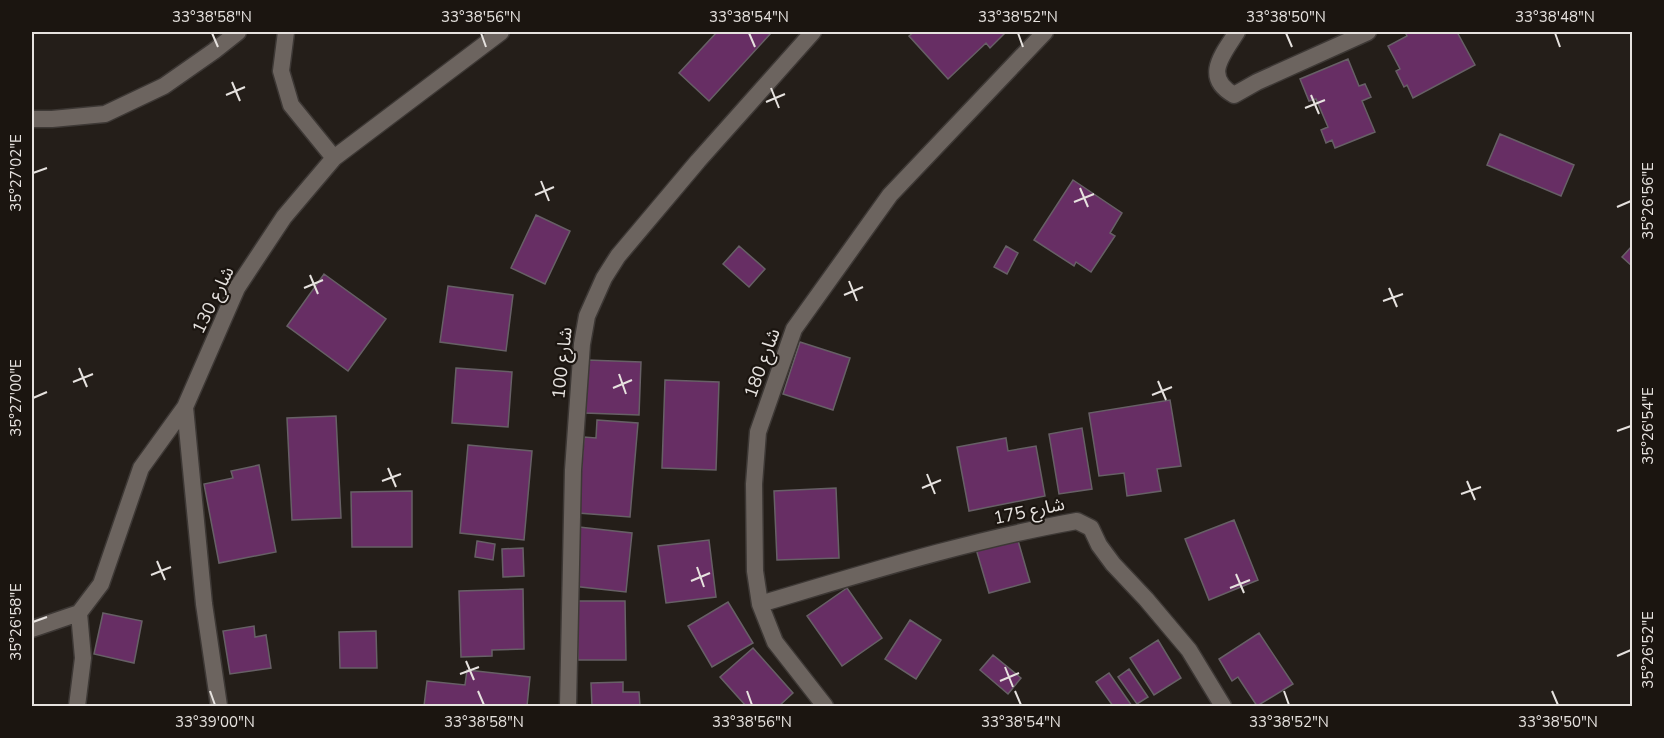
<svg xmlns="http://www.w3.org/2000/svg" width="1664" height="738" viewBox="0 0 1664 738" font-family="'Nunito Sans','Noto Sans Arabic',sans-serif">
<rect width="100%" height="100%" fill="#241e19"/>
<path fill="#672e64" stroke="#676066" stroke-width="1.5" d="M717,32H772L709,101L679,73Z
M914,32H1006L990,48L986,43L948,79L909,36Z
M1405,32H1457L1475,65L1413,98L1407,85L1404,87L1396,71L1400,69L1388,46L1407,36Z
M1348,59L1359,86L1365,84L1371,97L1362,101L1375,132L1335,148L1332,140L1326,143L1321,130L1328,127L1316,99L1309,101L1300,79Z
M1500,134L1574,165L1561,196L1487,165Z
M1073,180L1122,213L1110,233L1115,236L1091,272L1076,262L1074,266L1034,240Z
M536,215L570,231L545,284L511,268Z
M739,246L765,269L749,287L723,264Z
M1006,246L1018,253L1007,274L994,267Z
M1632,246V266L1622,257Z
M324,274L386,319L348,371L287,326Z
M448,286L513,295L506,351L440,342Z
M800,342L850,358L833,410L783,394Z
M587,360L641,362L639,415L585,413Z
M456,368L512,372L508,427L452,423Z
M665,380L719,382L716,470L662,468Z
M1170,400L1181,466L1157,469L1161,491L1127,496L1124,473L1099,476L1089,413Z
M336,416L341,518L292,520L287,418Z
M597,420L638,423L630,517L578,513L584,437L596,438Z
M1082,428L1092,489L1059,494L1049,434Z
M1006,438L1008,451L1036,446L1045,496L969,511L957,447Z
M468,445L532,451L524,540L460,533Z
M259,465L276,552L219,563L204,484L233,478L231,471Z
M836,488L839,558L777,560L774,491Z
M412,491V547H352L351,492Z
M1234,520L1258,580L1209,600L1185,539Z
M579,527L632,533L626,592L572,586Z
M1017,537L1030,582L989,593L976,549Z
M709,540L716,597L666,603L658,546Z
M477,541L495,544L493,560L475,557Z
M523,548L524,576L503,577L502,549Z
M847,588L882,638L842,666L807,616Z
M523,589L524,649L492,650V656L461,657L459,591Z
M577,601H625L626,660H578Z
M728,602L753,643L712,667L688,626Z
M103,613L142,621L134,663L94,654Z
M910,620L941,640L916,679L885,659Z
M254,626L255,637L266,635L271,668L230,674L223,631Z
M376,631L377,668H340L339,632Z
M1259,633L1293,684L1257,706L1238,677L1232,681L1219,659Z
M1158,640L1181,678L1154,695L1130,658Z
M753,648L793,693L779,706H746L720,677Z
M993,655L1021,678L1008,694L980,670Z
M1129,669L1148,697L1137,704L1118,677Z
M467,670L530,677L527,706H424L427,681L465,685Z
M1109,673L1132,706H1113L1096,682Z
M623,682V692H639L640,706H592L591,683Z"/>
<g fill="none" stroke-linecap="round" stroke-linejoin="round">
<defs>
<path id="minor" d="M286,32L281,71L291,105L334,158
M1237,32C1223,54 1202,77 1234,95L1257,82L1368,32
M32,119H52L105,114L164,86L214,51L238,32
M185,407L204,604L219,706
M760,604C865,573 970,540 1077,521L1091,528L1099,545L1113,564L1146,599L1189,650L1223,706
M32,629L79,613L101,584L141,468L185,407L237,288L284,217L334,158L501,32
M77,706L83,658L79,613
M825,706L775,642L760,604L755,571L754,484L758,432L794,329L890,195L1045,32"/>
<path id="secondary" d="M568,706L573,470L582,344L587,316L604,278L618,256L698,161L813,32"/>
</defs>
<use href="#minor" stroke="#3d3835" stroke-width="19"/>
<use href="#secondary" stroke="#3d3835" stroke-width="19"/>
<use href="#minor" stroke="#6c645f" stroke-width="16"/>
<use href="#secondary" stroke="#6c645f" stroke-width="16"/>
</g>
<path fill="none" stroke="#e6e2df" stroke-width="2" d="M212,33L218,47M481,33L486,47M749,33L755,47M1018,33L1023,47M1286,33L1292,47M1555,33L1560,47M232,82L240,101M771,88L779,108M226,95L245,87M1311,95L1319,114M766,102L785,94M1305,108L1325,100M33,173L47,168M541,181L549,201M1080,188L1088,207M535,195L554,187M1074,202L1094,194M1617,207L1631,201M310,275L318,294M849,281L857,301M304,288L323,280M1389,288L1397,307M844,295L863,287M1383,301L1403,294M79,368L87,387M619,374L626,394M1158,381L1166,400M73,382L93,374M613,388L632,380M1152,395L1172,387M33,398L47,392M1617,431L1631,426M388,468L396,487M927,474L935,494M382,481L401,474M1467,481L1475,500M922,488L941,480M1461,494L1481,487M157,561L165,580M697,567L704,587M1236,574L1244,593M151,575L171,567M691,581L710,573M1230,588L1250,580M33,622L47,617M1617,656L1631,650M466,661L474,680M1005,667L1013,687M460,674L479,667M1000,681L1019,673M210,691L215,705M478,691L484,705M747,691L752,705M1015,691L1021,705M1284,691L1289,705M1552,691L1558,705"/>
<g text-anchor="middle" stroke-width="4.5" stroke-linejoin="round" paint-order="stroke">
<g font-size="18" fill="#e6e2df" stroke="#1b1510">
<text transform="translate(213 300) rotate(-64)" y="6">شارع 130</text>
<text transform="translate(562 363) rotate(-84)" y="6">شارع 100</text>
<text transform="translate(762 363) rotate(-70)" y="6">شارع 180</text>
<text transform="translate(1029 511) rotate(-12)" y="6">شارع 175</text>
</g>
</g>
<rect width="1664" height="738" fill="none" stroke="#1b1510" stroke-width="66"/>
<rect x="33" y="33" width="1598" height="672" fill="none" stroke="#e6e2df" stroke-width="2"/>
<g font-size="15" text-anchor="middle" fill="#e6e2df">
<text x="212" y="22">33°38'58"N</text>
<text x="481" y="22">33°38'56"N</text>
<text x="749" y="22">33°38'54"N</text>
<text x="1018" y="22">33°38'52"N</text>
<text x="1286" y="22">33°38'50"N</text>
<text x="1555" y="22">33°38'48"N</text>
<text transform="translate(16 173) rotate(-90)" y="5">35°27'02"E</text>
<text transform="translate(1648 201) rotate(-90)" y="5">35°26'56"E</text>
<text transform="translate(16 398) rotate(-90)" y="5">35°27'00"E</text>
<text transform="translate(1648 426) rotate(-90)" y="5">35°26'54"E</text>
<text transform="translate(16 622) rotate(-90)" y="5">35°26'58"E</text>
<text transform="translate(1648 650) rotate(-90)" y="5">35°26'52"E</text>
<text x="215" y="727">33°39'00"N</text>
<text x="484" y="727">33°38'58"N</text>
<text x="752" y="727">33°38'56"N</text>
<text x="1021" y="727">33°38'54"N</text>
<text x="1289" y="727">33°38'52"N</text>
<text x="1558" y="727">33°38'50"N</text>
</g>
</svg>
